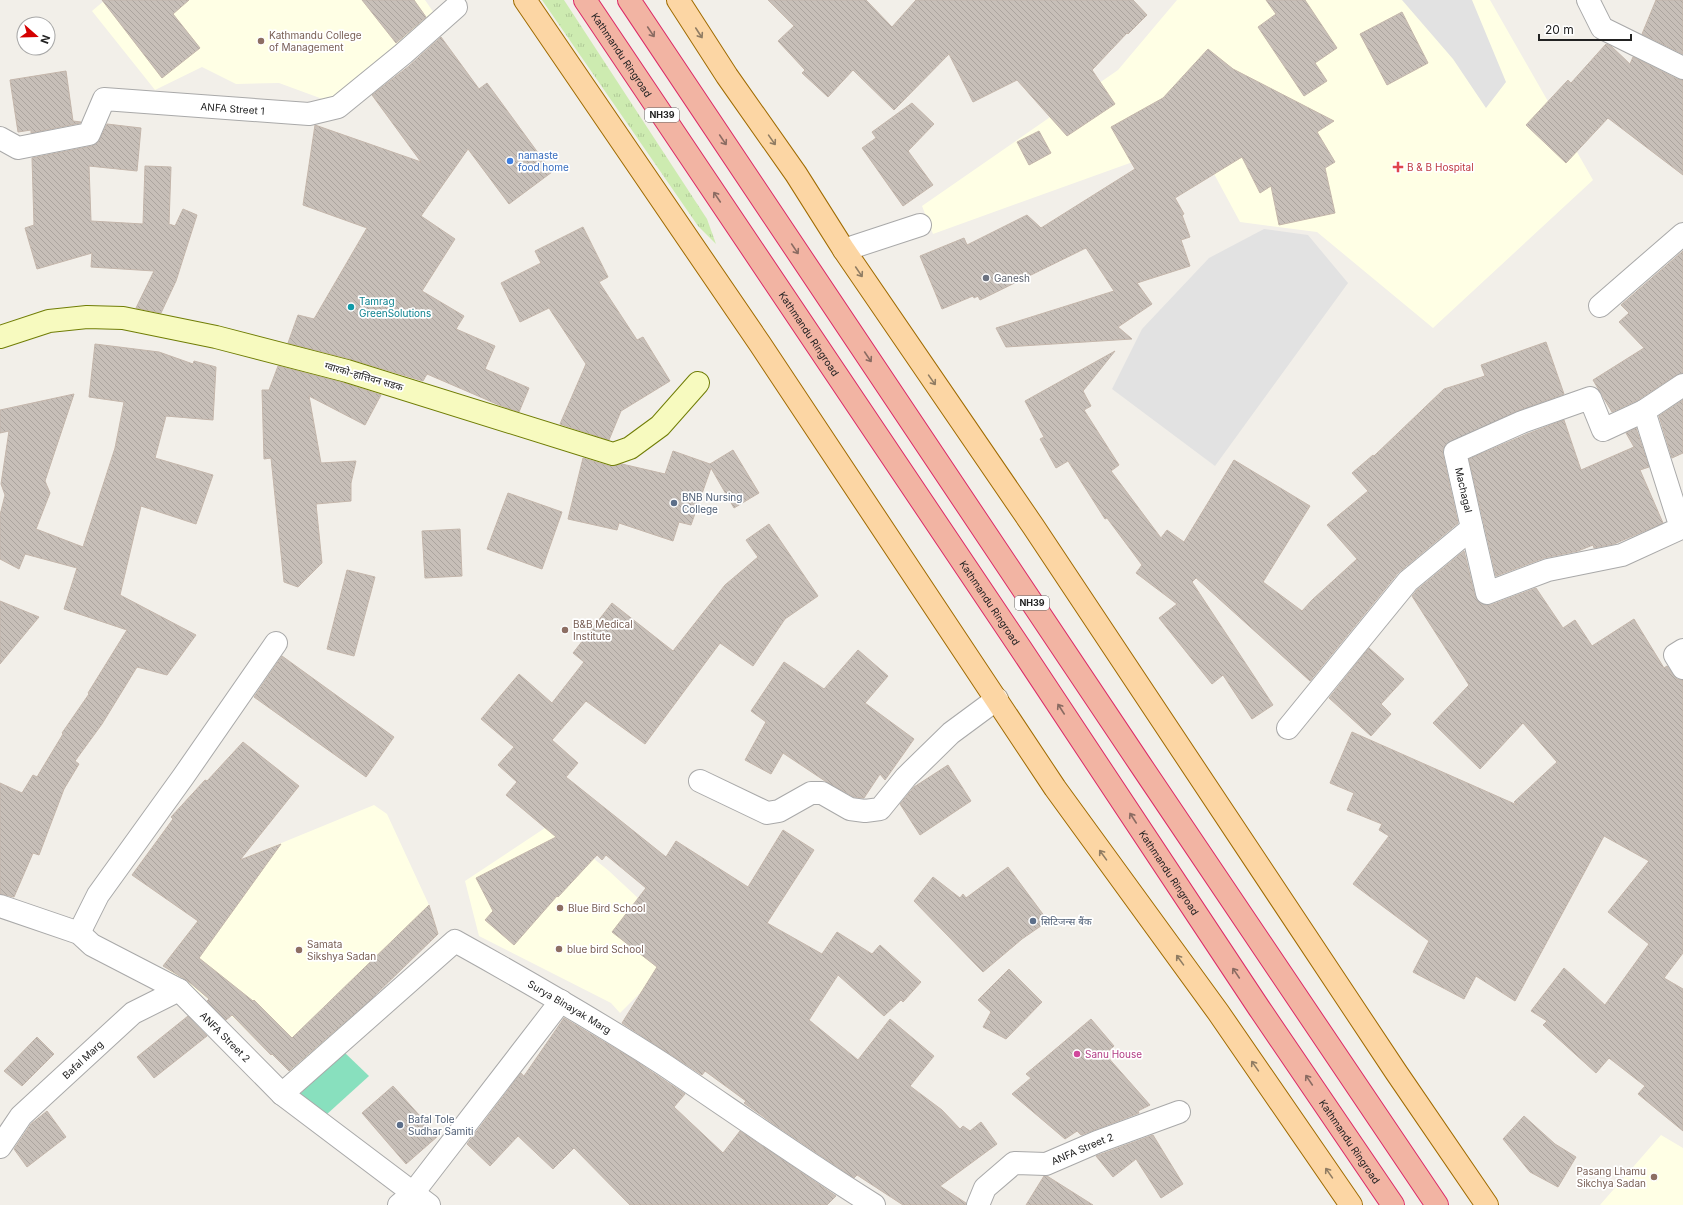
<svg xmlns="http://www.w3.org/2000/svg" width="1683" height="1205" viewBox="0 0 1683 1205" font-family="Inter,'Noto Sans Devanagari',sans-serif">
<defs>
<pattern id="grass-tufts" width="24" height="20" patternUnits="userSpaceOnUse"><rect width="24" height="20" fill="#cdebb0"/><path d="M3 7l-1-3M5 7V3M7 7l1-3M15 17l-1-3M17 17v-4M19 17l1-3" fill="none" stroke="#b0c997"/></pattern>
<pattern id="building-back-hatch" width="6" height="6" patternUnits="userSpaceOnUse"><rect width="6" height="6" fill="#c7bfb8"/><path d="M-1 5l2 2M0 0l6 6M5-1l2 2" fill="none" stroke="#aba49e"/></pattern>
</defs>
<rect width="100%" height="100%" fill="#f2efe9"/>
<path fill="#ffffe5" d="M105,0H425L436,16L328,101L279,83L236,84L202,67L155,90L92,11Z
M1177,0H1490L1593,180L1433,328L1317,232L1240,222L1192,133L1155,154L933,234L922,206L1118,70Z
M374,805L387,814L429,905L438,934L292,1074L274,1056L271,1055L235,1019L163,966L247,857Z
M551,824L609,871L683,940L659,974L620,1013L611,1003L479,936L465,881Z
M1661,1135L1683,1148V1205H1600Z"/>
<path fill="url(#grass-tufts)" d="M542,0H564L707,219L716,244L698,226Z"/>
<path fill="#88e0be" d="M344,1052L369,1076L326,1115L299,1095Z"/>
<path fill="#e2e2e2" d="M1402,0H1472L1506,82L1486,108L1453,59Z
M1264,229L1308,235L1348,283L1215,466L1112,389L1142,329L1209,258Z"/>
<path fill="url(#building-back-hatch)" stroke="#c4b6ab" d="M102,0H189L173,14L200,48L162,78Z
M362,0H414L426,17L396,43Z
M768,0H866L892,27L916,0H1133L1147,15L1128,34L1127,33L1092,70L1115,104L1067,136L1017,80L973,102L949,54L894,110L853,70L828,97L802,73L805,70L778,41L794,26Z
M1266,0H1305L1337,48L1315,63L1327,81L1304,96L1258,27L1276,14Z
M1656,0H1683V54L1642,34Z
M1402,12L1428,63L1387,85L1360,34Z
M441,37L479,89L487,83L552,172L509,204L468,149L421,216L455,239L422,291L464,316L456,329L495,346L485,369L529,388L519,412L499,405L427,374L423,381L350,359L288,343L298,315L314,319L367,228L303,205L315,125L421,162L372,95L409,66Z
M1606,44L1611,46L1630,64L1633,57L1677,79L1683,80V175L1608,118L1566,163L1526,125L1568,80L1571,83Z
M1208,49L1233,69L1334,121L1317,132L1335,162L1325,168L1335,213L1279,225L1271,186L1260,193L1242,157L1175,198L1184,214L1182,215L1190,237L1181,240L1190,266L1137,283L1152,304L1118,327L1132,339L1006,347L996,328L1114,291L1086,248L980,300L978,296L974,298L973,296L942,309L920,256L964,238L967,245L1027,215L1041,228L1135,169L1111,127L1163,98Z
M66,71L73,121L81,122L80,123L31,133V130L18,132L10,80Z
M912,103L934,124L908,151L933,185L903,206L862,148L876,138L872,132Z
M107,124L141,128L137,171L89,166L91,221L143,224L145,166L171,167L169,224L175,226L183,209L197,215L176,281L161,313L136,308L154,271L91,267L92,253L37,269L25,228L34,225L32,158L92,146L97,143L100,139Z
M1039,131L1051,153L1029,165L1017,142Z
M583,227L608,277L599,282L637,340L643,337L670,381L621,411L609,440L560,424L586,364L549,308L520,322L501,283L541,263L535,251Z
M1683,251V373L1676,375L1638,400L1612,412L1593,380L1644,348L1619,322L1629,313L1621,305Z
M1546,342L1564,394L1517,411L1446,444L1443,449V455L1458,523L1398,573L1310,681L1196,578L1192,582L1273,705L1252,719L1223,675L1212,684L1159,618L1177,604L1136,573L1142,565L1107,518L1105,519L1068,461L1056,468L1040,439L1044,437L1025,401L1115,351L1083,391L1091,406L1084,410L1119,465L1111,471L1161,538L1167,530L1184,542L1234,460L1310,506L1263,582L1302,611L1312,600L1357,559L1327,525L1368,491L1352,473L1373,455L1374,456L1444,389L1485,376L1481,365Z
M95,344L159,352L193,364L194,361L216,367L213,420L166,416L155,458L213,475L196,524L141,506L120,595L196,635L167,675L137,667L102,724L75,761L79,764L64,789L39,855L33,853L14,897L0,894V783L22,793L33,775L37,777L63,734L62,733L89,694L88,693L127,630L64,609L77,568L25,554L19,569L0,559V515L5,495L1,484L9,431L0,433V410L74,394L45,481L50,493L36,529L83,547L115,448L124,402L89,397Z
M278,366L344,383L381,395L365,425L309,396L321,463L356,461L351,483V501L316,504L322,563L298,587L284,582L271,458L264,459L262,390H269Z
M1683,400V453L1672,458L1659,416Z
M1564,420L1581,470L1634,447L1626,433L1636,428L1649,467L1640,470L1663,523L1614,544L1594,548L1593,545L1578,551L1544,558L1496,576L1469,459L1527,434Z
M733,450L759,493L734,508L711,468L691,525L679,522L673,541L619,523L617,530L568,519L583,458L609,466L622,464L665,474L673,451L710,464Z
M508,493L562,512L542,569L487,549Z
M769,524L818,596L785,619L753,666L720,643L645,744L586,701L552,740L578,763L566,777L666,857L676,841L748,887L783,830L814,850L767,923L822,954L837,932L872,954L880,945L921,982L903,1002L901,1000L884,1016L838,975L809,1020L858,1060L890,1019L934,1056L910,1086L942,1110L960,1129L963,1126L970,1131L981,1122L997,1144L940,1186L966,1203V1205H903L857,1175L854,1178L775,1125L744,1103L746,1101L705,1071L702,1075L622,1023L657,967L612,932L646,888L606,855L602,860L597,855L558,897L557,896L514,945L485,920L493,911L476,878L556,837L506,795L517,782L498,765L514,747L481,719L519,674L552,703L584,662L573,653L612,603L673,651L725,585L758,557L746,540Z
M460,529L462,576L425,578L422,531Z
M1464,551L1475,596L1479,602L1485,605H1491L1536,588L1563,628L1575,620L1592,646L1634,619L1664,668L1667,666L1677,679L1683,680V953L1664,978L1683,989V1131L1638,1094L1645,1086L1609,1058L1596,1073L1543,1025L1547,1021L1531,1011L1564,968L1605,1005L1649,944L1608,912L1649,861L1604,836L1515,1001L1476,976L1464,999L1413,972L1429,941L1353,884L1389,836L1379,830L1382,824L1347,810L1354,793L1330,783L1352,732L1517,805L1514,802L1557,762L1523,723L1480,769L1433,723L1469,685L1412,596L1417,590Z
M347,570L375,577L354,656L327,649Z
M0,601L39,617L0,664Z
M1369,648L1404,679L1381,704L1391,714L1371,736L1329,698Z
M858,650L888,676L865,703L914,739L885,780L880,774L864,798L854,797L825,781L783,753L771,774L745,760L766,722L751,711L784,662L824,689Z
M282,656L394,737L366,777L254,697Z
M243,742L299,786L240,860L281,844L199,958L253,1001L254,1000L292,1038L429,905L438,934L370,1000L289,1071L272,1054L271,1055L232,1015L226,1020L207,1001L209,999L188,981L163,966L198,921L132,875L173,819L171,817L205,780L207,781Z
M948,765L971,801L920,835L900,804L914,787Z
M1008,867L1048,921L1022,939L983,972L914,901L933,877L960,898L963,894L966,898Z
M1009,969L1042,1002L1006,1039L983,1027L991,1012L978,1000Z
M188,1016L207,1036L154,1078L137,1057Z
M564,1018L631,1058L685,1094L674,1107L723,1153L740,1131L836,1196L827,1205H630L574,1148L553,1169L518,1136L490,1166L467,1144L521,1073L524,1076Z
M1091,1019L1114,1046L1105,1054L1150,1105L1138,1111L1139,1113L1081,1135L1077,1131L1065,1139L1012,1094L1031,1078L1026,1074Z
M37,1037L54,1054L22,1086L4,1071Z
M393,1086L438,1136L406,1164L362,1113Z
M47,1111L66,1137L27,1167L14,1149L31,1124Z
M1524,1116L1555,1144L1576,1157L1558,1187L1530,1172L1503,1139Z
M1153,1135L1183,1184L1161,1198L1136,1159L1113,1177L1096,1156Z
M1044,1176H1047L1093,1205H1026Z"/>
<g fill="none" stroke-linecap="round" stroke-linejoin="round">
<defs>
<g id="minor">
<path d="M1588,0L1602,28L1683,68"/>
<path id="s1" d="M0,138L18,148L89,134L104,99L309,114L338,107L403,54L456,7"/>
<path d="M844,250L920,225"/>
<path d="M1600,306L1683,234"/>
<path d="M1472,528L1487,593L1548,570L1622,555L1681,528L1644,411"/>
<path d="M1683,650L1675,655L1683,668"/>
<path d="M1288,728L1408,581L1472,528L1455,452L1522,422L1590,398L1603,430L1644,411L1683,385"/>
<path d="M700,781L767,813L779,811L811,793H822L850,809L865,811L880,809L906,777L951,733L997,699"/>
<path id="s2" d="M0,906L79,933L92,945L179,990L282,1094L429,1205"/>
<path d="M79,933L98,895L183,777L276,643"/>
<path id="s3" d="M282,1094L455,941C525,980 595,1020 663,1064C733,1111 802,1160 874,1205"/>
<path id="s4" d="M0,1147L21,1116L133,1013L179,990"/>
<path d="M399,1205L413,1193L561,1001"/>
<path id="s5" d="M978,1205L985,1188L1014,1163L1046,1164L1097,1142L1179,1112"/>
</g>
<path id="secondary" d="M0,337L49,321L87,317L123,318L216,337L347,371L613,454L630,448L660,426L698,383"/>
<path id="primary" d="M525,0L760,344L1055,788L1218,1012L1351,1205
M678,0L727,76L796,174L844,250L1033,526L1396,1072L1487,1205"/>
<g id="trunk">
<path id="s6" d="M585,0L1021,649L1259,1008L1393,1205"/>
<path d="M629,0L1140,764L1437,1205"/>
</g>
</defs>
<use href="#minor" stroke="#a9a9a9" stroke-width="24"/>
<use href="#secondary" stroke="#707d05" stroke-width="24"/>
<use href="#primary" stroke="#a06b00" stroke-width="24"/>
<use href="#trunk" stroke="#dc2a67" stroke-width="24"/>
<use href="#minor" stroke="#fff" stroke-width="22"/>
<use href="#secondary" stroke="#f7fabf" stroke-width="22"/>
<use href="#primary" stroke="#fcd6a4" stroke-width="22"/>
<use href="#trunk" stroke="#f2b4a3" stroke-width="22"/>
</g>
<defs><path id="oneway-shaft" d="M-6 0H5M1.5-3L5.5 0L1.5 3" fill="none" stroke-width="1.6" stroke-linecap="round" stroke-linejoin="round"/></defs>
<g stroke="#8a6b62">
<use href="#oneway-shaft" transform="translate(651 32) rotate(56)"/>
<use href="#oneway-shaft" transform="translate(723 140) rotate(56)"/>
<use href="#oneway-shaft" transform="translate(717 197) rotate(-124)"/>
<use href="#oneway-shaft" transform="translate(795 249) rotate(56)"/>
<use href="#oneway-shaft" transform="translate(868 357) rotate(56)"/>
<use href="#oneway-shaft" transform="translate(1061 709) rotate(-123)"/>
<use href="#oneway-shaft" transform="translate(1133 818) rotate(-123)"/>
<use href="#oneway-shaft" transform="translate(1236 973) rotate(-124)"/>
<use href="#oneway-shaft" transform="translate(1309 1080) rotate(-124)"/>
</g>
<g stroke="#8f7c63">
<use href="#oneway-shaft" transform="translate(699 33) rotate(57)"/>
<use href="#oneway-shaft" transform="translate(772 140) rotate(55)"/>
<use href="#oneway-shaft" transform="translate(859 272) rotate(56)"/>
<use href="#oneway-shaft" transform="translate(932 380) rotate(55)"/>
<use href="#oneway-shaft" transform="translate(1103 855) rotate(-126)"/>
<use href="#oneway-shaft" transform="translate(1180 960) rotate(-126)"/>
<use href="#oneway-shaft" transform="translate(1255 1066) rotate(-125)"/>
<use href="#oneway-shaft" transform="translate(1329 1173) rotate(-125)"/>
</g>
<g fill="#8d6e63" stroke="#fff" stroke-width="1.5">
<circle cx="261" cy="41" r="4"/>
<circle cx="565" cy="630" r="4"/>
<circle cx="560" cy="908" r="4"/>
<circle cx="559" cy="949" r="4"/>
<circle cx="299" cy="950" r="4"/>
<circle cx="1654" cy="1177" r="4"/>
</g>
<circle fill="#3f7fe0" stroke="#fff" stroke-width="1.5" cx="510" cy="161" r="4"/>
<path fill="#e0444e" stroke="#fff" stroke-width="1.5" d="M1396 161h4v4h4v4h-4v4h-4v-4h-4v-4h4z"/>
<circle fill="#6b7280" stroke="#fff" stroke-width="1.5" cx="986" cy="278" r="4"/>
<circle fill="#0f9aa8" stroke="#fff" stroke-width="1.5" cx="351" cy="307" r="4"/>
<g fill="#5c6f8a" stroke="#fff" stroke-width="1.5">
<circle cx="674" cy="503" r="4"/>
<circle cx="1033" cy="921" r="4"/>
<circle cx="400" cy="1125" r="4"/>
</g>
<circle fill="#d1479c" stroke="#fff" stroke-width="1.5" cx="1077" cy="1054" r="4"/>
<g text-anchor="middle" stroke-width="3.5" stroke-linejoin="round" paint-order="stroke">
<g fill="#fff" stroke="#646464" stroke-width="1">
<rect x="645" y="108" width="34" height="14" rx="3"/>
<rect x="1015" y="596" width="34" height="14" rx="3"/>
</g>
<g font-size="9" font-weight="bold" fill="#222">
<text x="662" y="118">NH39</text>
<text x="1032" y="606">NH39</text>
</g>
<g font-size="10" fill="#785e54" stroke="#fff" text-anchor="start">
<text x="269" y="39">Kathmandu College<tspan x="269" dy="12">of Management</tspan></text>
<text x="573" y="628">B&amp;B Medical<tspan x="573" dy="12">Institute</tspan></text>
<text x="568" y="912">Blue Bird School</text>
<text x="307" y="948">Samata<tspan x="307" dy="12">Sikshya Sadan</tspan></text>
<text x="567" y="953">blue bird School</text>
<text x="1646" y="1175" text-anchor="end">Pasang Lhamu<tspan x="1646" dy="12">Sikchya Sadan</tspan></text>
</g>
<g font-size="10" fill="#222" stroke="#fff">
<text dy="4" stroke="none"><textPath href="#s6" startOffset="66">Kathmandu Ringroad</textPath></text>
<text dy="4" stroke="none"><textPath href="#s1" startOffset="260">ANFA Street 1</textPath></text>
<text dy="4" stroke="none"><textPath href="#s6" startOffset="402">Kathmandu Ringroad</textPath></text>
<text transform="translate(364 376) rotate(16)" y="4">ग्वारको-हात्तिवन सडक</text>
<text transform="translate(1464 490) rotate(77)" y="4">Machagal</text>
<text dy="4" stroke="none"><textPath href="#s6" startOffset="726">Kathmandu Ringroad</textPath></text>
<text dy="4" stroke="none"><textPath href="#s6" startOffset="1050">Kathmandu Ringroad</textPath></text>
<text dy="4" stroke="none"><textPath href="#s3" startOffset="363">Surya Binayak Marg</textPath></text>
<text dy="4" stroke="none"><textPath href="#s2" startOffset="265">ANFA Street 2</textPath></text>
<text dy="4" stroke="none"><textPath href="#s4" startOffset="121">Bafal Marg</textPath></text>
<text dy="4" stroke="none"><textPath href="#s6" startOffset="1374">Kathmandu Ringroad</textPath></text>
<text dy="4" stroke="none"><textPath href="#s5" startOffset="128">ANFA Street 2</textPath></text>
</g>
<g font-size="10" fill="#366cbe" stroke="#fff" text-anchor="start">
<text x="518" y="159">namaste<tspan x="518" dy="12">food home</tspan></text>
</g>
<g font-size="10" fill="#be3a42" stroke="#fff" text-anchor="start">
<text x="1407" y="171">B &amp; B Hospital</text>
</g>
<g font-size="10" fill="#5b616d" stroke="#fff" text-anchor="start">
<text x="994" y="282">Ganesh</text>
</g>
<g font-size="10" fill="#0d838f" stroke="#fff" text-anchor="start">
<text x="359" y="305">Tamrag<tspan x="359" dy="12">GreenSolutions</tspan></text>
</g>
<g font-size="10" fill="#4e5e75" stroke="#fff" text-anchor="start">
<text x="682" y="501">BNB Nursing<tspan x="682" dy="12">College</tspan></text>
<text x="1041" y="925">सिटिजन्स बैंक</text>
<text x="408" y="1123">Bafal Tole<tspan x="408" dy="12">Sudhar Samiti</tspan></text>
</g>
<g font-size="10" fill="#b23c85" stroke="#fff" text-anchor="start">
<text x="1085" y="1058">Sanu House</text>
</g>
</g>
<g transform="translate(36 36) rotate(110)"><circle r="19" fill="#ffffff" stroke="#a7a7a7"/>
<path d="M0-3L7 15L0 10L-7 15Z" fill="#d40000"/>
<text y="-6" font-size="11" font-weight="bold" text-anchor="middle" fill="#222222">N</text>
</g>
<path d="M1539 34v6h92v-6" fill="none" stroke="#222222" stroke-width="2"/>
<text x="1545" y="34" font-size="12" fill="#222222" stroke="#ffffff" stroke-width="3" paint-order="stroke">20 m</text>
</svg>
